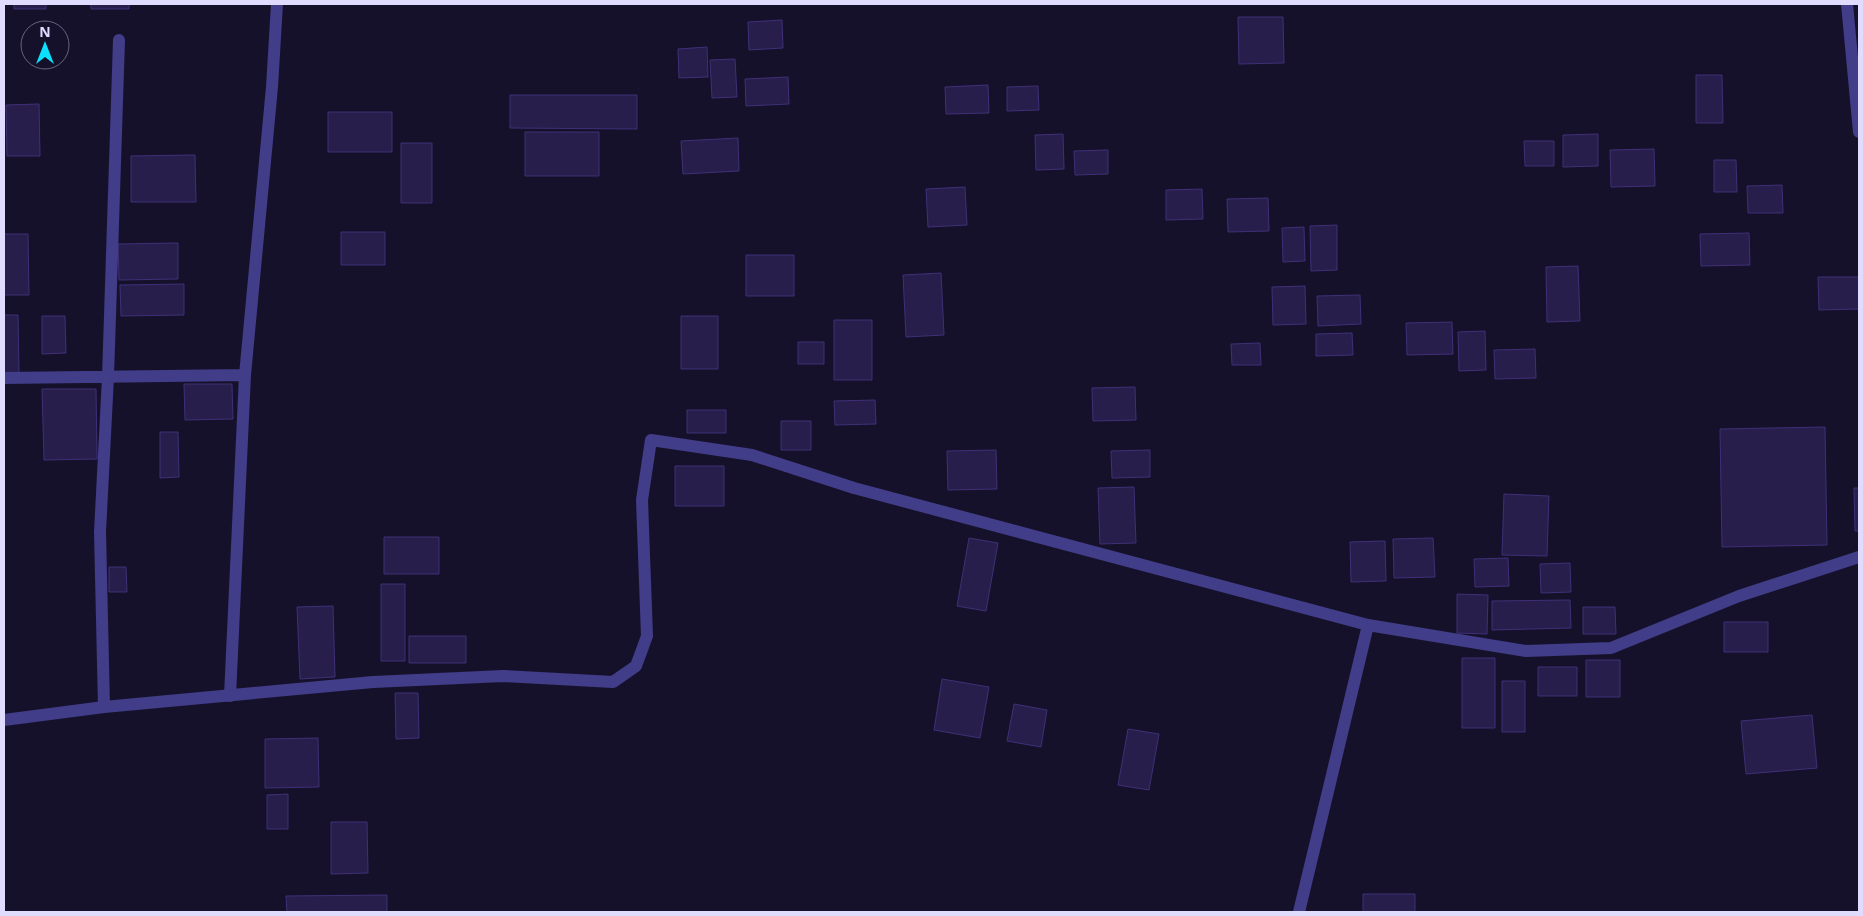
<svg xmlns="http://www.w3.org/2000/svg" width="1863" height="916" viewBox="0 0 1863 916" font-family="'Open Sans',sans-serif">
<rect width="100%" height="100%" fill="#16112b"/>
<path fill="#281e4c" stroke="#3f3077" d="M14,4H46V9H14Z
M91,4H129V9H91Z
M1238,17H1283L1284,63L1239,64Z
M782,20L783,48L749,50L748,22Z
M707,47L708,77L679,78L678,49Z
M735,59L737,97L712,98L710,60Z
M1696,75H1722L1723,123H1696Z
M788,77L789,104L746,106L745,79Z
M988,85L989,113L946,114L945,87Z
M1038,86L1039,110L1007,111V87Z
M510,95H637V129L510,128Z
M39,104L40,156H7L6,105Z
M328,112H392V152H328Z
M525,132H599V176H525Z
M1063,134L1064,169L1036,170L1035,135Z
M1598,134V166L1563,167V135Z
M738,138L739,171L683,174L681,141Z
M1524,141H1554V166H1525Z
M401,143H432V203H401Z
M1654,149L1655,186L1611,187L1610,150Z
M1108,150V174L1075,175L1074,151Z
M195,155L196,202H131V156Z
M1714,160H1736L1737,192H1714Z
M1782,185L1783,213H1748L1747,186Z
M965,187L967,225L928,227L926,189Z
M1202,189L1203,219L1166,220V190Z
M1268,198L1269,231L1228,232L1227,199Z
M1337,225V270L1311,271L1310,226Z
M1304,227L1305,261L1283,262L1282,228Z
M341,232H385V265H341Z
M1749,233L1750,265L1701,266L1700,234Z
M4,234H28L29,295H4Z
M178,243V279L119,280L118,244Z
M746,255H794V296H746Z
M1578,266L1580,321L1547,322L1546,267Z
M941,273L944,335L906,337L903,275Z
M1818,277H1859V309L1819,310Z
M184,284V315L121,316L120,285Z
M1305,286L1306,324L1273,325L1272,287Z
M1360,295L1361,324L1318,326L1317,296Z
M4,315H18L19,373H4Z
M42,316H65L66,353L42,354Z
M681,316H718V369H681Z
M834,320H872V380H834Z
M1452,322L1453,354L1407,355L1406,323Z
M1485,331L1486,370L1459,371L1458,332Z
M1352,333L1353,355L1316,356V334Z
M798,342H824V364H798Z
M1260,343L1261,365H1232L1231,344Z
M1535,349L1536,378L1495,379L1494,350Z
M184,384H232L233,419L185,420Z
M1135,387L1136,420L1093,421L1092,388Z
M42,389H96L97,459L44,460Z
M875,400L876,424L835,425L834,401Z
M687,410H726V433H687Z
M781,421H811V450H781Z
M1825,427L1827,545L1722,547L1720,429Z
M160,432H178L179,477L160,478Z
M996,450L997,489L948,490L947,451Z
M1150,450V477L1112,478L1111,451Z
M675,466H724V506H675Z
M1134,487L1136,543L1100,544L1098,488Z
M1854,488H1859V531H1855Z
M1504,494L1549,496L1547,556L1502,555Z
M384,537H439V574H384Z
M969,538L998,543L986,611L957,606Z
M1433,538L1435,577L1394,578L1393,539Z
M1385,541L1386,581L1351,582L1350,542Z
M1508,558L1509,586L1475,587L1474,559Z
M1570,563L1571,592L1541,593L1540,564Z
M109,567H126L127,592H109Z
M381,584H405V661H381Z
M1457,594L1488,595L1487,634L1457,633Z
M1570,600L1571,628L1492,630V601Z
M333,606L335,677L300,679L297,607Z
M1583,607H1615L1616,634H1583Z
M1724,622H1768V652H1724Z
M409,636H466V663H409Z
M1462,658H1495V728H1462Z
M1586,660H1620V697H1586Z
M1538,667H1577V696H1538Z
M942,679L989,687L980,738L934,730Z
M1502,681H1525V732H1502Z
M395,693H418L419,738L396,739Z
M1014,704L1047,710L1041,747L1007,741Z
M1812,715L1817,768L1746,774L1741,721Z
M1128,729L1159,734L1149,790L1118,785Z
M318,738L319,787L265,788V739Z
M288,794V829H267V795Z
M331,822H367L368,873L331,874Z
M1363,894H1415V912H1363Z
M387,895V912H287L286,896Z"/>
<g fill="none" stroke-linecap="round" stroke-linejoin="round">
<path stroke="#413d89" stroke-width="12" d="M1847,4L1859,132
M4,378L245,375
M230,696L245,375L272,87L277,4
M104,707L100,532L108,377L119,40
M4,720L104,707L373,682L503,676L613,682L636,666L647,636L642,500L651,440L752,455L854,488L1368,625L1526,651L1611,648L1739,596L1859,557
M1299,912L1368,625"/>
</g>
<rect width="1863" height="916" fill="none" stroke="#e0dcff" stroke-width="10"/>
<g transform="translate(45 45)"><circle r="24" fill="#16112b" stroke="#676280"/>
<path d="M0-4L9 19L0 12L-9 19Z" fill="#0be0fc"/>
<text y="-8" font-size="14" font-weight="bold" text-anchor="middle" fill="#e0dcff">N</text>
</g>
</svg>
